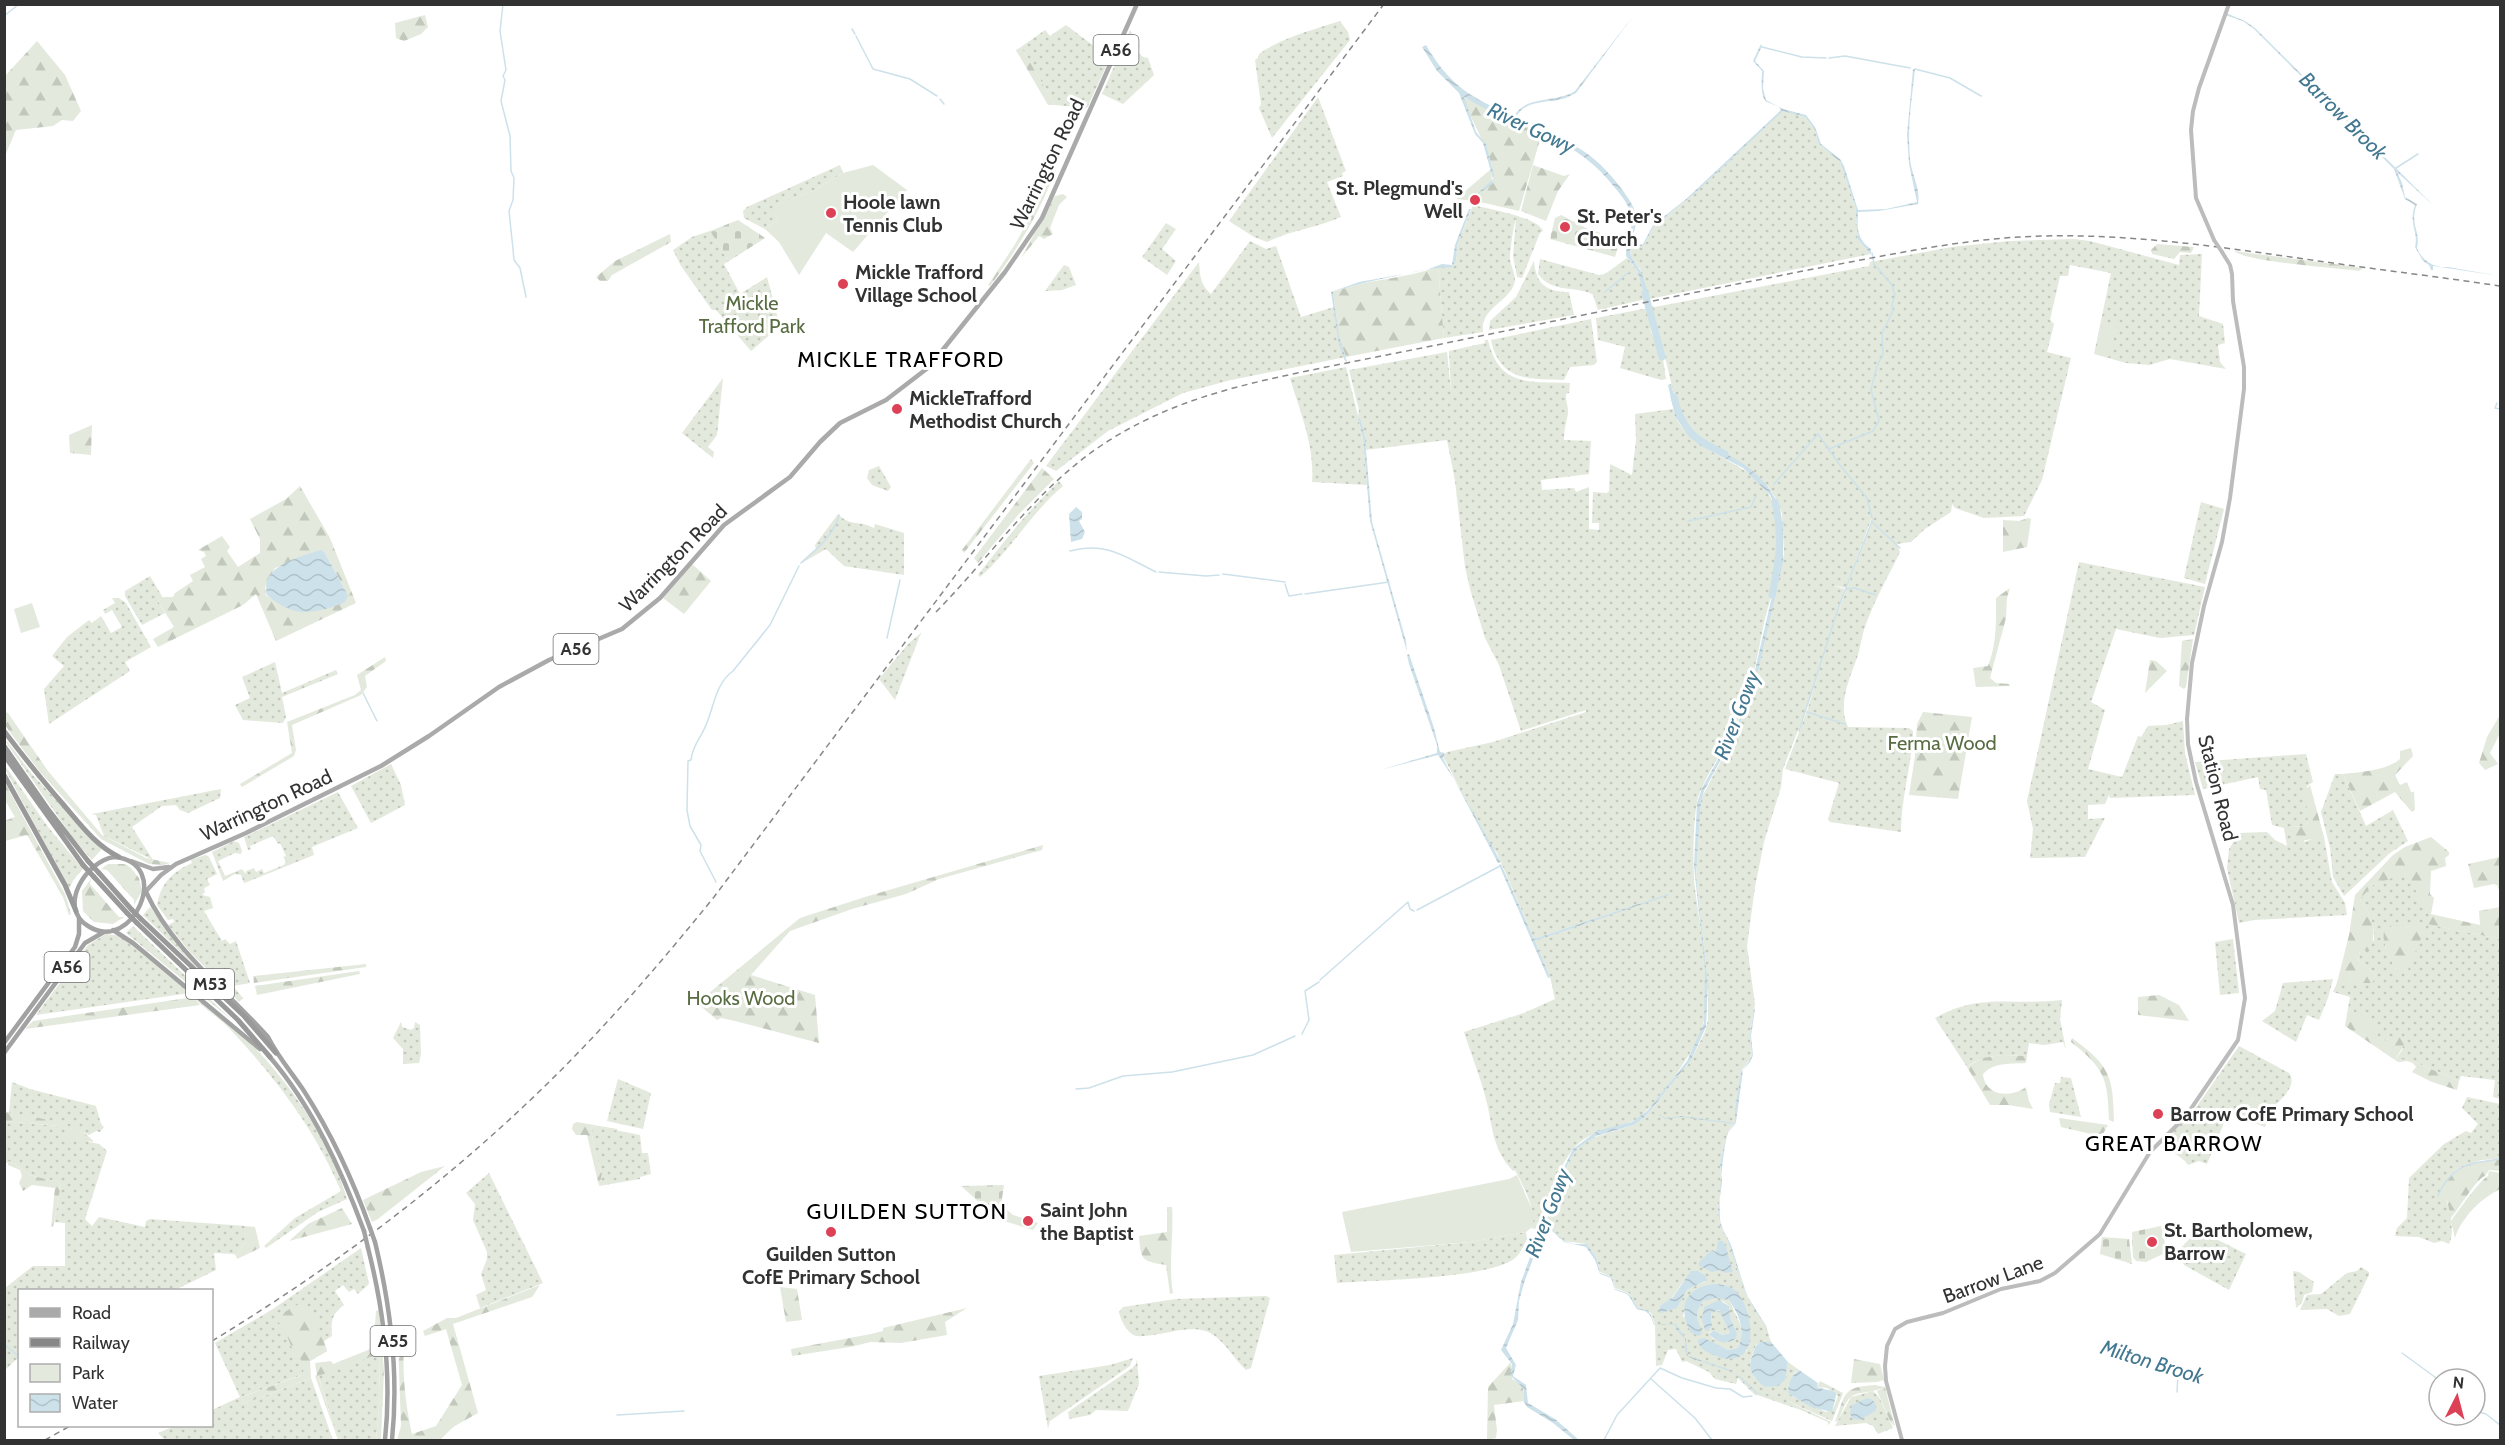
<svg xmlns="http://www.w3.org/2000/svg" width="2505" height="1445" viewBox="0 0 2505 1445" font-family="Cabin,sans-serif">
<defs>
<pattern id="green-dots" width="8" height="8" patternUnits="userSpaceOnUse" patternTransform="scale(1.5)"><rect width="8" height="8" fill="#e3e9dc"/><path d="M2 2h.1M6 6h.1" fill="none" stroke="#c3c8bd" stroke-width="1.8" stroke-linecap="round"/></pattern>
<pattern id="forest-firs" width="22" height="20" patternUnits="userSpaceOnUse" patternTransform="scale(1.5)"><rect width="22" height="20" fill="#e3e9dc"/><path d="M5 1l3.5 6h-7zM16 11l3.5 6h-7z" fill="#c3c8bd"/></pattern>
<pattern id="cemetery-stones" width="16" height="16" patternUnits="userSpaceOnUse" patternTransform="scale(1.5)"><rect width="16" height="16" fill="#e3e9dc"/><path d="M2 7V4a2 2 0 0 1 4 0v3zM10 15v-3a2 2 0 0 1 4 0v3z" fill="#c3c8bd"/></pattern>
<pattern id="water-waves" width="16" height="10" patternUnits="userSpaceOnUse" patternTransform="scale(1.5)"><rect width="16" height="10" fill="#cde1ea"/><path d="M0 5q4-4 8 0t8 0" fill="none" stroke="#b0c2c9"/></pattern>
</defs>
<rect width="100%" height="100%" fill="#fff"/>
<path fill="url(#green-dots)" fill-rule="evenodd" d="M1340,21L1348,32L1350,40L1272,138L1259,108L1261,104L1255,60L1258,58L1259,54C1283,37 1313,30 1340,21Z
M1066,25L1110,58L1087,108L1055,105L1021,47L1045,30L1050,36Z
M1130,30L1140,46L1137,51L1143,57L1148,58L1154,75L1123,104L1102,94Z
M1318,97L1346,171L1342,173L1343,176L1327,182L1341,217C1317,228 1291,230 1267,242L1254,237L1229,221Z
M1782,110L1805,117L1815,130L1818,143L1840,162L1855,205L1858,240L1871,254L1649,299L1640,269L1631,257L1630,249L1644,245L1654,226L1693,195Z
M840,165L843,173L815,190L774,206L777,220L765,229L744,218L743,211L747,207Z
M1473,205C1488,209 1538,217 1543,231L1540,233L1522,278L1517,277L1513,256L1516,218C1513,229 1511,243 1510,255C1509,267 1519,275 1513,287C1504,304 1480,310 1483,332L1444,338L1438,267L1445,265L1451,268L1456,261L1457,246Z
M1166,223L1176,229L1162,249L1176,261L1167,275L1142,257Z
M710,231L729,261L724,264L740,294L767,277L780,326L751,351L716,310H712L681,266L673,250L692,237Z
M2074,239L2090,241L2179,265L2180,255L2202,254L2199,316L2223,324L2225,343L2218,345L2220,362L2226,369L2170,359L2149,365L2126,363L2094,354L2111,273L2070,265L2068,276H2060L2050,320L2054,324L2047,352L2071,358L2042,480L2024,516L1984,518L1955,508L1952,504L1951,512L1925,529L1911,542L1897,544L1900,552C1889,575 1875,599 1866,624C1862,634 1861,645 1858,655C1850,678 1837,704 1848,727L1909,728L1913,731C1912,765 1901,797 1901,832L1830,822L1828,819L1839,783L1785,769L1807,711L1836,617L1869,530L1872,517L1846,588L1831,585L1845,589L1811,697L1783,769L1781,787L1764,842L1755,887L1747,946L1755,1004L1750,1035L1752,1056L1742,1070L1735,1108V1122L1728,1132L1720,1164L1722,1182L1718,1210L1720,1225L1726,1236L1746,1294L1766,1326L1771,1342H1760L1756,1345L1750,1361L1754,1377L1765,1387L1785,1380L1788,1362L1799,1370L1795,1372L1788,1386L1793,1397L1826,1412L1833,1409L1838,1396L1827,1388L1817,1387L1820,1381L1843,1393L1832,1421L1783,1399L1831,1422L1828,1425V1422L1801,1410L1754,1394L1738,1378L1736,1384L1715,1379L1709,1372L1686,1361L1682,1362L1676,1349L1668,1350L1662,1365L1656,1366L1655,1324L1651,1313L1637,1307L1629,1293L1615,1288L1612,1277L1600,1272L1597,1259L1587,1244L1564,1241L1548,1225L1546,1217L1551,1199L1571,1158L1578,1148L1592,1138L1634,1125L1646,1116L1691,1060L1705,1032L1708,1020V983L1696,875L1701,799L1740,724L1755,685L1784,554L1782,514L1777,500L1769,488L1749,470L1723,453L1701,443L1680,421L1666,361L1654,333L1650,305L1655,307L1869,266L1870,262L1952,247L2009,241ZM1698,1271L1705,1275L1706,1281L1687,1290L1677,1308L1659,1309C1663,1303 1670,1300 1674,1295C1681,1285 1685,1276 1698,1271ZM1712,1284L1724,1285L1735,1290L1747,1351L1708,1353L1701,1338L1728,1350L1738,1348C1745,1333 1741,1324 1734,1311C1732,1306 1731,1301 1727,1299C1719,1295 1710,1299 1703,1301L1698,1310L1697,1318L1683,1317C1686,1299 1693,1288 1712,1284ZM1723,1301L1729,1306L1731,1320L1737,1333L1713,1339L1709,1333L1714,1330L1722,1335L1730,1333L1721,1312L1716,1310L1711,1313L1712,1325L1702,1319Z
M1250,241L1266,249L1276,246L1301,317L1334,307L1346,357L1231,380L1183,393L1108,431L1056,471L1046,466L1199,262C1200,275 1200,285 1211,294Z
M1627,258L1637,270L1646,299L1598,310L1593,295L1590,293C1570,286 1551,292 1538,274L1540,259L1599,275L1605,274Z
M1534,261C1536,284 1546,292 1569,292L1574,315L1489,330L1490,321L1516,297Z
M1064,265L1069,267L1076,285L1062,290L1045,291Z
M1648,308L1651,332L1663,359L1666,379L1661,380L1620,368L1625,347L1598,340L1596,318Z
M1591,319L1597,362L1594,365L1570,367L1564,380C1530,379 1500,382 1491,340Z
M1485,340H1488C1499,387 1530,382 1570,383L1569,393L1566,394C1565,401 1569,408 1568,414C1566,423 1564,430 1564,440L1591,441L1589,474L1541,480L1542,490L1574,488L1576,492L1589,487V529L1599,530V523H1592L1593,492L1607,493L1609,491L1610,464L1632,475L1636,440L1635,414L1673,409C1689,464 1763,452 1779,519C1787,555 1772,589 1764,623C1757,658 1751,692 1736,725C1727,746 1700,783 1697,802C1693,826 1693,855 1694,879C1698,924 1718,1001 1697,1041C1688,1059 1650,1115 1631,1122C1611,1130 1591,1130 1575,1147C1555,1170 1548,1203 1540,1230L1531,1228C1537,1209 1524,1188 1515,1170L1513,1171C1492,1149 1493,1127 1486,1099C1480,1076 1471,1054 1464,1032L1524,1013L1555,999L1550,977L1535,941L1657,898L1534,939L1497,853L1487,841L1443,756L1447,752L1493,742L1586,712V710L1521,731L1499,665L1485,638L1470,589L1465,567L1455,481L1447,440L1365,450V437L1358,419L1363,438L1367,485L1312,482C1315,446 1300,412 1290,378L1346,367L1358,416L1359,410L1349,370L1447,352L1451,392L1449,351L1485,343Z
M723,378L717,435L708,447L714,452L713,458L682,433Z
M879,466L891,487L888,491L872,485L867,478L869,470Z
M1059,481L1063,486C1031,513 1011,550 980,577L978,575C1003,542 1029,510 1059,481Z
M2201,502L2224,509L2205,584L2184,578Z
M838,514C850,527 860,520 874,528L875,524L904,533V575L844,566L826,549L800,564L816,549L815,545Z
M2079,562L2205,587L2194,635L2160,638L2116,629L2091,702L2105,710L2088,769L2122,777L2138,736L2141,737L2148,726L2166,725L2183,721L2185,753L2195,795L2110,798L2109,795L2105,804L2088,805V819L2105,818L2085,857L2030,858L2033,829L2027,801Z
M150,576L163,598L158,601L165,613L142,625L125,596V591Z
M112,598H119L126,603L151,647L125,662L130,671L49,724L44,689L64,666L52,656L67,637L89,620L92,623L101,616L111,633L122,627L112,610L105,614L103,610L115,603Z
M921,633L895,700L879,679L908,644Z
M275,662L282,693L336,670L338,674L282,697L286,717L283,723L243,720L235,705L250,698L242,677Z
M5,741L8,742L32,774L102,849L92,860L73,838Z
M2306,754L2313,782L2307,786L2308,822L2304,826L2291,827L2305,842L2314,838L2324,837L2332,882L2345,903L2347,915L2254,920L2239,923L2227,868L2229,849L2239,833L2267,832L2275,840L2287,846L2284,828L2272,825L2266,790L2260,789L2258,777L2203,789L2195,762Z
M4,764L48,827L83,869L74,879L69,889L5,769Z
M391,764L401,785L405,805L371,823L351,786Z
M2335,774H2343L2366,826L2393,810L2408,841L2390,853L2344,896L2333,877L2330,848L2321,812Z
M221,789L220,798L188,813L180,810L176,805L162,806L132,827L153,860L104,836L96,815L92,814Z
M338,792L358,828L312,847L314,855L247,882L244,883L241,875L235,874L223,881L212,852L234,841L239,843L242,851L241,854L235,853L218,861L225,876L242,869L246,874V871L254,868L256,872L262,869L264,873L284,865L286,861L283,857L286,856L280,843L278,844L273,836L250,846L251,849L248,850L244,837Z
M205,855L209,857L217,874L207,879L210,885L204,888L205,892L202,895L210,897L213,908L204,911L222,941L225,939L230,944L236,941L250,983L233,986L243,998L239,1002L190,952L168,925L174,922L173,919L168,920L157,905C161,883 172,872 192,863L191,860Z
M2406,872C2416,886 2420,901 2431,914L2428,924L2500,939V1099L2493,1097L2495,1080L2461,1076L2459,1081L2410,1060L2398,1062L2395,1060L2403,1049L2389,1038L2386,1041L2376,1037L2374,1024L2348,1008L2350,997L2333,992L2337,983H2372L2376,975L2358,960L2360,950L2374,940C2375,925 2369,911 2360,899L2373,885ZM2392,926L2413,927L2396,970L2385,946Z
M150,907L184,952L209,980L143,915Z
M133,926L232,1020L126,933Z
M106,934L122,936L190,993L36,1015L88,945Z
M2233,939L2239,993L2220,995L2215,942Z
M2333,979L2328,998L2319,1020L2307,1015L2296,1042L2262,1021L2275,1011L2283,983Z
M196,996C212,1010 230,1023 245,1038C289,1081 330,1140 347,1199L318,1212L266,1248L264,1246L295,1218L341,1191C315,1129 275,1077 229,1028C218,1017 204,1009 194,997Z
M2062,1000L2060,1019L2066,1050L2063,1042L2044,1045L2029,1043L2027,1056C2006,1055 1984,1053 1967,1067L1935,1018C1980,992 2014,1006 2062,1000Z
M401,1022L402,1027L411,1030L414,1028L415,1022L420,1025L421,1054L419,1063L403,1064V1049L393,1038Z
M2239,1046L2289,1073C2298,1086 2281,1099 2272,1108L2252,1097L2242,1118L2228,1113L2207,1164L2199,1161L2188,1165L2185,1161L2162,1143L2197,1106Z
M2061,1077L2071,1078L2081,1117L2050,1112L2049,1104L2055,1083H2060Z
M618,1079L651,1093L643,1129L607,1121Z
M12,1082L30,1089L96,1106L101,1124L104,1127L100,1132L96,1131L89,1135L66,1126L9,1113Z
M2467,1097L2500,1104V1159L2481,1160L2456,1170L2441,1189C2449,1201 2456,1231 2449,1244L2442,1241L2434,1243L2419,1237L2395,1236L2397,1228L2410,1215L2407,1218L2409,1178L2444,1144L2466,1131L2471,1133L2478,1124L2462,1108Z
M5,1121L60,1126L89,1142L99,1144L107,1151L85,1219L92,1226L99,1217L145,1227L146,1221L150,1219L245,1226V1242L236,1256L234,1254L214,1253L216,1270L175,1290H20L19,1357L5,1370V1288L33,1266H65V1223L54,1222L61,1185L58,1182L29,1175L15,1164L5,1160Z
M595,1126L640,1135L642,1153H648L651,1174L640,1177V1179L599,1186L602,1174L594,1149L591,1127Z
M489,1173L543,1283L480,1308L476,1295L486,1290L481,1274L487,1259V1252L473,1220L475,1204L466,1193Z
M2198,1230L2246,1254L2229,1290L2184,1265L2177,1252Z
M1526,1232L1527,1240C1523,1246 1520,1255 1514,1259C1486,1279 1375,1280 1337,1283L1334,1255L1470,1242Z
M361,1248L369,1284L358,1294L354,1289L349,1292L343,1285L335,1291L344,1305C331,1315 331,1321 332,1336L324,1341L327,1351L310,1361V1372L241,1397L244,1404L311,1378L333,1440H165L158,1433L175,1426H212V1410L240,1397L215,1343L273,1309Z
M2361,1267L2369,1272V1275L2350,1314L2339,1316L2327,1309L2300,1310L2307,1295L2321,1294L2347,1273L2357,1271Z
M2293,1271L2299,1272L2314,1282L2312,1292L2304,1295L2302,1303L2296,1308Z
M1266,1296L1270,1298L1251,1368L1246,1370C1235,1360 1227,1345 1215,1336C1194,1320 1161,1338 1136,1336C1127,1333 1121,1321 1119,1312L1123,1307L1176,1299Z
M379,1354L380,1397L376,1440H342L335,1430L318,1375Z
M1133,1358L1130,1366L1050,1421L1048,1429L1039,1376L1110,1365Z
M1137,1359L1139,1384L1128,1411L1096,1410L1090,1415L1069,1419L1068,1412L1132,1368L1136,1364Z
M1873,1391L1879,1397L1893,1428L1878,1434L1873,1426L1866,1423L1835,1426L1851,1397Z"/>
<path fill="url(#forest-firs)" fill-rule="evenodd" d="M425,15L428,27L421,34L404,41L396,38L395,23Z
M37,41L65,75L81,111L73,121L62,120L53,126L16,130L5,156V76Z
M1021,47L1055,105H1048L1016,50Z
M1463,97L1499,114L1501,118L1509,119L1542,133L1519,211L1476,201L1480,193L1492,184C1500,165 1469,119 1463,97Z
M1054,164L1056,169C1040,212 1018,249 990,286L988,285L1014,246L1035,208Z
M1533,165L1564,176L1570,174L1558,191L1546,221L1521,211Z
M1491,169L1492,182L1478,193L1475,201L1456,199Z
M1063,194L1067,197L1059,205L1050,228L1053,234L1044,239L1039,236L1021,258L1055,196Z
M670,234L671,242L612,275L608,281H600L596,277L615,261Z
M2157,244L2194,247L2191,253L2180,252L2174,259L2152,254L2151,250Z
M2234,251L2363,268L2359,271C2337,268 2247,262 2234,251Z
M1438,267L1444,338L1346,357L1339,336L1333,292C1367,279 1404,279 1438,267Z
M92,425L91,455L70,453L69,435Z
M1031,459L1034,463L964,553L962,550Z
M1042,468L1054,479L1019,514L978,563L974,558Z
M300,486L330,538L356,603L276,641L256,594L243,605L158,647L153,639L174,627L158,601L164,597H173L175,593L193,581L190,575L205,567L201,559L206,556L204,552L198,550L222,536L230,547L227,551L238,567L260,553V539L250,519L286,499ZM321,551L325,553L345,590C309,612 307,620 267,596L264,593L267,594L265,587L275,568Z
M2028,518L2031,519L2027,547L2003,552V520L2019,521Z
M692,564L711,581L684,614L663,598Z
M2010,588L2007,598L2006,618L1990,678L1996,683L2009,684L2010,686L1976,687L1973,668L1988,666C1997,643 1996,622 1996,598Z
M2193,639L2186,687L2184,689L2179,686L2182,641Z
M385,657L386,661L365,676L367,687L361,695L292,725L296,750L294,756L242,787L240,784L292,753L287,722L355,695L361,690L357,675Z
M2150,660L2156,661L2167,671L2145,693Z
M5,712L8,713L48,771L102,835L146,858L170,863L164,865L149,864L101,839L40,772L12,735L5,725Z
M1923,712L1972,717L1958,799L1909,795L1915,756L1917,724Z
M2500,715V733L2490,753L2498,764L2485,770L2479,763L2487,737Z
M2411,748L2413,756L2395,775L2400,785L2407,782L2411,792H2414L2415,810L2412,812L2410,810L2395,792L2360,811L2343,774C2360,772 2386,771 2400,759V751Z
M5,783L65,894L71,914L69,915L63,897L27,835L5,841L4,821L15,817L5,800Z
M2310,785L2324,837L2295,842L2292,840L2291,827L2304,826L2308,822L2305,790Z
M2431,837L2449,852V855L2445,858L2446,866L2431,871L2430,894L2434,898L2431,914L2480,925L2479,911L2500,907V939L2427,924L2407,972L2396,970C2392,960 2372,930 2393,926C2399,925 2407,927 2413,927L2418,922L2427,923L2431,914C2420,907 2415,884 2406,873L2373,885L2360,899C2373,917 2377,930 2370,951L2360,950L2358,960L2376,975L2372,983H2337L2349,935L2355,895L2393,855L2405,847Z
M1043,845L1042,850L939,879L906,894L852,909L790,931L751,975L815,995L819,1043L735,1021L721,1018L717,1020L697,1003L800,918L865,897Z
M2500,857V893L2498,886L2494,884L2474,888L2468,864Z
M108,864H124L130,867L139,878L142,891L134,905V900L107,870L101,869Z
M91,879L90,884L119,917H124L113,924L94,922L83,911L82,891Z
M366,964V967L254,983L253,976Z
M359,971L360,974L257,995L255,986Z
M2159,995L2179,1005L2189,1021L2138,1015V997Z
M194,997L200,1005L25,1029L33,1021Z
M2348,1008L2375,1024L2377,1037L2386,1041L2392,1036L2400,1038L2404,1045L2395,1060L2345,1026Z
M2072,1038C2110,1066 2113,1075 2114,1122L2109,1120C2108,1078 2104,1068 2071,1042Z
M2002,1055L2027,1056L2026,1063C2011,1064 1994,1062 1983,1074C1985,1097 2012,1098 2026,1087L2029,1101L2033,1109L2008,1105H1990L1967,1067L1982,1058Z
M2400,1059L2410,1060L2459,1081L2457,1090L2432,1082L2412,1072L2416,1067L2413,1063L2407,1061L2398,1062Z
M5,1112C28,1116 81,1123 94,1142L66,1138V1131L60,1126L5,1121Z
M2059,1118L2108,1125L2103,1134H2091L2061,1127Z
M577,1122L617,1129L616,1131L595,1126L591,1127L594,1149L602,1174L599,1186L587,1135H576L572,1129L573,1124Z
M2500,1159V1171L2489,1170L2485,1176C2476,1179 2459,1209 2451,1218L2447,1200L2443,1204L2438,1196C2451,1165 2471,1163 2500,1159Z
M5,1160L15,1164L29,1175L58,1182L61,1185L53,1227H51L55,1188L32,1185L23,1191L19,1183L22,1176L20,1170L8,1165V1162L5,1164Z
M445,1166L378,1219L372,1222L363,1200L421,1172Z
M2489,1171L2500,1173V1189C2481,1199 2462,1216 2455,1238L2451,1221C2458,1211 2480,1180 2488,1176Z
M1167,1207H1172C1174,1235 1168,1265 1173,1293L1170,1294L1166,1265C1142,1261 1141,1261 1139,1236L1167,1232Z
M342,1208L352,1224L289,1241L308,1224Z
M245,1226L255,1227L260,1248L237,1259L236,1256L245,1242Z
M540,1285L532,1297L453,1324L478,1413L453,1427L440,1440H397L401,1426L398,1342L408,1329C409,1336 404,1340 404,1347C402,1375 406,1407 412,1434L436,1426L462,1385L446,1329L425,1336L423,1331L447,1318H456Z
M780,1287L797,1289L802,1320L786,1322Z
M302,1302L306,1303L317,1323L327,1351L310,1361L311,1378L244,1404L241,1397L300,1376C303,1372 304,1372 303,1367C303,1358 296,1357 293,1350C288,1340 285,1327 276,1320C280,1313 294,1307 302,1302Z
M967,1308L945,1322L947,1335L901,1343L871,1342L850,1347L792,1356L791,1349L871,1334L883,1331V1328Z
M379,1310L384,1371L381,1440H376L380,1397L379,1354L318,1376L335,1430L342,1440H338L315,1376L317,1375L315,1363L331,1361L333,1364L378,1346L375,1326L376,1311Z
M1854,1359L1880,1364L1884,1380L1877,1382L1851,1383Z
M1511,1362L1512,1379C1523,1385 1525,1388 1524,1401L1494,1405L1497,1430L1496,1438L1487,1440L1488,1387Z
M1875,1385L1885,1387L1895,1427L1890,1421L1877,1391L1883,1388C1855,1398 1851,1385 1839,1420L1835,1422C1846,1393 1842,1387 1875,1385Z"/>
<path fill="url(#cemetery-stones)" d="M1561,215L1586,228L1620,240L1615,257L1550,239L1555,218Z
M738,220L765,238L729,261L710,231Z
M1004,1185L1001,1205L1013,1215L1038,1223L1033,1230L998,1219L961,1186Z
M2161,1226L2167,1252L2146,1262L2136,1261L2133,1257L2132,1232Z
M2102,1237L2129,1239L2132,1264L2100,1254Z"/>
<path fill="#e3e9dc" d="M873,165L907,190L853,252L826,233L799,275L779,242L765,229L777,220L773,206L815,190L843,173Z
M2103,323L2117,326L2109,357L2095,353Z
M32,603L40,627L21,633L14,609Z
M2252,1097L2272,1108L2265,1127L2242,1118Z
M1517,1175L1535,1216L1531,1228L1526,1232L1470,1242L1351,1252L1342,1212L1509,1179Z"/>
<path fill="url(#water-waves)" d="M2226,13L2245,21L2255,28L2434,206L2397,172L2402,183L2405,197L2417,204C2409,224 2421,231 2417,248C2422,261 2434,268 2448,267L2500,276L2433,266V270H2431L2429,265L2423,261L2415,247C2419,231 2408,225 2415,205L2405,199L2394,169L2254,29L2243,21L2225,15Z
M1634,15L1576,93C1571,95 1567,98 1562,99C1546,103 1525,100 1516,117C1557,138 1587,144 1617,183C1624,192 1633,203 1636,215C1638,227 1631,236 1630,247L1643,244L1653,225L1685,200L1781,110L1779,107L1765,101C1760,91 1762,82 1762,71L1753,61L1761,44L1762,46L1755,61L1764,71L1763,88L1766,100L1783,109L1806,115L1815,127L1821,144L1840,159L1844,166L1858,210L1886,209L1917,202L1909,164L1907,135L1913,69H1915C1912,98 1907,128 1910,158C1911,174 1921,188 1918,204L1879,211L1858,212C1857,229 1857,239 1871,249V254L1858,240L1855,205L1840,162L1818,143L1815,130L1805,117L1783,111L1693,195L1654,226L1644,245L1630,249C1630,260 1637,263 1641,272C1644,280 1649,293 1649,301H1646L1637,270L1626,256C1626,242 1634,229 1631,215C1629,205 1622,196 1615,188C1573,133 1519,130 1464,97L1476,132L1486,144L1494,175L1492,184L1480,193L1475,201L1478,193L1493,179L1483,143L1475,134L1459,93L1437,71L1422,47L1426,45C1449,85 1472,99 1514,116C1526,95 1557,103 1575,91Z
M1469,209H1471L1457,246L1456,261L1451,268C1440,264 1348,286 1333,292L1339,336L1347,362L1345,361L1339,345L1331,292L1359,282L1426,270L1442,264L1452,265L1455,245Z
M1671,384C1676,399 1675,415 1685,428C1696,441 1709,446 1724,453C1751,465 1779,490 1782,521L1785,522L1783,525V562L1755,685L1740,724L1704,791L1701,802L1696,875L1708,983L1706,1027L1691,1060L1646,1116L1634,1125L1596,1136L1578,1148L1571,1158L1551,1199L1546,1217L1548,1225L1564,1241L1574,1244H1587L1597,1259L1600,1273L1612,1277L1615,1289C1633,1294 1629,1294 1638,1308C1651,1310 1650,1313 1655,1325L1676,1324L1686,1339L1688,1356L1728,1369L1741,1377L1758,1393L1780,1399L1756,1393L1735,1373L1688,1357L1685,1351V1339L1679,1333L1675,1325H1654C1650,1313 1649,1312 1637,1309C1627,1295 1633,1295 1615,1290L1611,1278L1600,1274L1595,1260L1586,1247L1564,1242L1546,1225L1525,1280L1519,1301L1518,1320L1506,1348L1516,1365L1513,1376L1526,1385L1528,1403L1555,1419L1579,1440H1574L1553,1423L1527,1407L1524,1402V1389L1510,1375L1512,1364L1501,1350L1513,1324L1521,1282L1540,1230L1546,1204L1573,1149L1597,1131L1632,1122L1648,1110L1687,1061L1704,1023L1705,970L1694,866L1697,803L1702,788L1737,725L1752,683L1778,570L1782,536L1777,512L1770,495L1743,468L1701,446L1689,437L1675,416L1668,385Z
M1360,418L1365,437L1372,522L1406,641L1407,652L1370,521L1363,438L1358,419Z
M1076,507L1082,512V519L1079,521L1085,532L1082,539L1071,542L1069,514Z
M321,550L325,553L345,590L348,596L345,602C333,608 316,612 302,612C291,612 269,600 264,591L267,594C259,566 302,556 321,550Z
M1409,654L1434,728L1440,752L1445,753L1443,758L1448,768L1501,862L1498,863L1454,779L1438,755L1380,770L1437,753V745L1409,664L1407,655Z
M1501,864L1534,939L1668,894L1669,895L1535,941L1550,977L1548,978L1499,865Z
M1754,1009H1755L1751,1036L1753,1055L1750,1062L1743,1070L1736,1122C1734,1127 1731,1128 1728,1133C1723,1145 1717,1212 1721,1224C1723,1231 1728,1238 1731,1245C1737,1262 1741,1280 1748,1297C1755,1314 1765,1319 1769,1337L1766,1326L1746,1294L1726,1236L1720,1225L1718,1210L1722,1182L1720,1164L1727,1134L1734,1124L1681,1117L1665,1119L1658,1114L1666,1118L1681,1116L1735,1123V1108L1741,1073L1752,1056L1750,1035Z
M1718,1241H1722L1725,1244L1733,1272L1725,1273L1720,1270L1712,1272L1699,1266V1262L1712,1250L1716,1252Z
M1691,1271H1698L1705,1275L1707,1280L1687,1290L1677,1308L1661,1313L1659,1311L1660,1306L1673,1297Z
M1712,1284C1720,1284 1728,1285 1735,1290C1754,1308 1763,1373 1716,1356C1708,1353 1701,1350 1698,1342L1699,1339L1704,1338L1728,1350L1738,1348C1746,1330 1739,1315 1729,1300L1717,1298L1703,1301L1698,1310L1697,1318L1702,1333L1699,1336L1691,1333C1678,1310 1683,1289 1712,1284Z
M1719,1300L1729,1306L1731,1320L1737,1333L1736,1338C1727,1346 1716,1342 1709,1334L1714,1330L1722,1335L1730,1333L1719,1310L1711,1313L1712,1325L1708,1331L1705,1330L1702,1319L1704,1307Z
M1760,1342H1771L1788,1362L1785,1380L1778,1386L1765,1387C1753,1378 1746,1369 1753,1354C1755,1348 1755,1346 1760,1342Z
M1799,1370L1818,1383L1817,1387C1840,1394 1838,1387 1832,1412L1811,1407L1789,1394C1786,1387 1792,1374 1799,1370Z
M1867,1398C1874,1399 1878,1405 1875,1411L1860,1420L1853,1419L1850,1414L1852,1405Z"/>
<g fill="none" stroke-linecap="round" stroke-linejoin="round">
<path stroke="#cde1ea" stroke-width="1.5" d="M503,4L500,31L506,70L503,76L505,80L501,101L510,136L511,171L514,178L513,200L509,211L513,249L514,260L520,268L526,297
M4,16L19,4
M852,29L855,34
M856,36L873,69L910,79L937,96
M1762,47L1802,57L1826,58
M1829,58L1845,56L1910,68
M1915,69L1950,78L1981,96
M940,99L944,104
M2396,168L2418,154
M1605,292L1629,272
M2497,403L2495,408L2500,409
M1829,449L1873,431L1879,421L1871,389L1877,366L1883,354L1882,333L1893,311L1892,304L1895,296L1892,285L1874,264L1872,253
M1774,484L1818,434L1839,464L1867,498L1872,518
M1688,521L1751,507L1756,496
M1872,522L1900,548
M1070,551C1106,541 1125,557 1156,572
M801,563C816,549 834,536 839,515
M1159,572L1206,576L1219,575
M1223,574L1285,582
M1285,584L1289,596L1302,594
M1847,589L1854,588L1876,595
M1305,594L1389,582
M887,638L900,580
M363,693L377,721
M1807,712L1845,724
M1799,731L1838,609L1872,521
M716,882L700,851L701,845L690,826L687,810L688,761L691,760C692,746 701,738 706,725C714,707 715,684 733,671L770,625L799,566
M1417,910L1500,866
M1320,980L1408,902L1410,909L1414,911
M1302,1034L1309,1020L1305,991L1319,982
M1076,1089L1089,1088L1123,1076L1172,1072L1253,1055L1295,1036
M2438,1196C2451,1165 2470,1163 2500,1159
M4,1344L17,1355
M2402,1353L2439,1380
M1651,1379L1695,1418L1712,1440
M2177,1392L2178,1375L2181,1370
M2475,1411L2486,1414L2500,1425
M617,1415L684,1411
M1604,1440L1617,1415L1660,1368L1682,1378L1716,1388L1730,1389L1743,1397L1752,1396"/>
<path stroke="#cde1ea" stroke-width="7" d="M1645,293L1662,357
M1674,397C1682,431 1695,440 1725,454
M1772,595C1779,561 1783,537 1775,502"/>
<path stroke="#bcbcbc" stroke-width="4" d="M2214,240L2196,198L2191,130L2193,111L2199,88L2229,4
M1902,1440L1886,1381L1885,1366L1887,1346L1895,1329L1907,1322L1943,1313L2001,1289L2040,1281L2055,1273L2100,1234L2150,1152L2186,1116L2238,1040L2245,998L2233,905L2196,782L2188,744L2187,719L2192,663L2204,606L2222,542L2230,498L2244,389V367L2233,301L2232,274L2230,265L2222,252"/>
<path stroke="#aaa" stroke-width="4.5" d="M131,861L153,869L169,867
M146,891L161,875L176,864L246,833L381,766L429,736L499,687L549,660L622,629L660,598L724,525L790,477L820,442L840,423L886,400L929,367L1005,272L1042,218L1137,4"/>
<path stroke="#a2a2a2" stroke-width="4.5" d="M114,857C174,862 133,955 88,926C57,907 86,861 114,857Z
M146,892C172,949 227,991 268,1037C278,1057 292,1073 304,1091C331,1133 353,1180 370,1228
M113,930L133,943L260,1049
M4,1043L75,947L79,934V918
M4,1053L85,943L104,932
M269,1056C312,1106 341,1169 364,1231
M375,1242C391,1308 399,1373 392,1440
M368,1248C384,1311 392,1375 385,1440"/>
<path stroke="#999" stroke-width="5" d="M4,731C23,756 42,780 62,803C80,824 95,845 119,857
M4,746L47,808L88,861
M4,755L83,865
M4,775L65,885L76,911
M99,873L132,910
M94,877L127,913
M141,919L244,1016L276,1053
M137,923L238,1020L270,1057"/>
<path stroke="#878787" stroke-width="1.5" stroke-dasharray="6 4.5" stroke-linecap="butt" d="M936,612C991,556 1036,489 1102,445C1165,403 1234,386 1307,371C1355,361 1403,352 1451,342C1594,313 1738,283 1882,256C1936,246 1989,237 2044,236C2130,234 2213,246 2298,258C2365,268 2433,276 2500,286
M212,1341C342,1262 463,1170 570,1061C621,1009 668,954 714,897L1384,4
M45,1440L70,1426"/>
<path stroke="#bcbcbc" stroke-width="4" d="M2214,240L2222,252"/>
<path stroke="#a2a2a2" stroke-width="4.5" d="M370,1228L375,1242
M364,1231L368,1248"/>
<path stroke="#999" stroke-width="5" d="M88,861L99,873
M83,865L94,877
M132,910L141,919
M127,913L137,923"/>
</g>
<g fill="#dc4156" stroke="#fff" stroke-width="2">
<circle cx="1475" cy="200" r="6"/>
<circle cx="831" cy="213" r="6"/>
<circle cx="1565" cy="227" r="6"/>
<circle cx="843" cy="284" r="6"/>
<circle cx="897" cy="409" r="6"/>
<circle cx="2158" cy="1114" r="6"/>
<circle cx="1028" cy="1221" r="6"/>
<circle cx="831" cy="1232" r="6"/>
<circle cx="2152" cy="1242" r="6"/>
</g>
<g text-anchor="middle" stroke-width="6" stroke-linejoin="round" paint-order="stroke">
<g fill="#fff" stroke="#707070" stroke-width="1.5">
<rect x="1093.5" y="35" width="45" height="30" rx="4.5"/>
<rect x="553.5" y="634" width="45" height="30" rx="4.5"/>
<rect x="44.5" y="952" width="45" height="30" rx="4.5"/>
<rect x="186" y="969" width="48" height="30" rx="4.5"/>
<rect x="370.5" y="1326" width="45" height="30" rx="4.5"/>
</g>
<g font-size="18" font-weight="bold" fill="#323232">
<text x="1116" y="56">A56</text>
<text x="576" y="655">A56</text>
<text x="67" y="973">A56</text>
<text x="210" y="990">M53</text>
<text x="393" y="1347">A55</text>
</g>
<g font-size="20" fill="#323232" stroke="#fff">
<text transform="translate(1047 164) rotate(-64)" y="7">Warrington Road</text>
<text transform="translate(673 558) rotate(-45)" y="7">Warrington Road</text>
<text transform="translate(2218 788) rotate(76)" y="7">Station Road</text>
<text transform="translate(266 805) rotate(-25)" y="7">Warrington Road</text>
<text transform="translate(1993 1279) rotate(-20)" y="7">Barrow Lane</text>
</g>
<g font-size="20" font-weight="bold" fill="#323232" stroke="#fff" text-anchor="start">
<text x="1463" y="195" text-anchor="end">St. Plegmund's<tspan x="1463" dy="23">Well</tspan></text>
<text x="843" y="209">Hoole lawn<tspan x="843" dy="23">Tennis Club</tspan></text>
<text x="1577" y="223">St. Peter's<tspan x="1577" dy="23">Church</tspan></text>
<text x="855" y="279">Mickle Trafford<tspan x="855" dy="23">Village School</tspan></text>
<text x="909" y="405">MickleTrafford<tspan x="909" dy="23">Methodist Church</tspan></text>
<text x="2170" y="1121">Barrow CofE Primary School</text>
<text x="1040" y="1217">Saint John<tspan x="1040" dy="23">the Baptist</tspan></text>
<text x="2164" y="1237">St. Bartholomew,<tspan x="2164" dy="23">Barrow</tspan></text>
<text x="831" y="1261" text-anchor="middle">Guilden Sutton<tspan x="831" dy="23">CofE Primary School</tspan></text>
</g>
<g font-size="20" fill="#586c41" stroke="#fff">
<text x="752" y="310">Mickle<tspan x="752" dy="23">Trafford Park</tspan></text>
<text x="1942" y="750">Ferma Wood</text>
<text x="741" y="1005">Hooks Wood</text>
</g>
<g font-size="21" font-style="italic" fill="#437891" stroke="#fff">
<text transform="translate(2343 116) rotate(45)" y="7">Barrow Brook</text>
<text transform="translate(1531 128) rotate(25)" y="7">River Gowy</text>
<text transform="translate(1737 715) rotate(-69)" y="7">River Gowy</text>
<text transform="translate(1548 1213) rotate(-69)" y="7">River Gowy</text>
<text transform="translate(2152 1362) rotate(17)" y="7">Milton Brook</text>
</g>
<g font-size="22" letter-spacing="1.5" fill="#000" stroke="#fff">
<text x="901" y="367">MICKLE TRAFFORD</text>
<text x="2174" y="1151">GREAT BARROW</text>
<text x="907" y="1219">GUILDEN SUTTON</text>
</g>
</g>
<rect width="2505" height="1445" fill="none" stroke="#323232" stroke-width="12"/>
<rect x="18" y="1289" width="195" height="138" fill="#ffffff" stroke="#adadad" stroke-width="1.5"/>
<rect x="30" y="1308" width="30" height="9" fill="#aaaaaa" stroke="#adadad" stroke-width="1.5"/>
<text x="72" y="1319" font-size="18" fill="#323232">Road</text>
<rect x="30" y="1338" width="30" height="9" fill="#878787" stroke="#adadad" stroke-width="1.5"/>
<text x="72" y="1349" font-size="18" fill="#323232">Railway</text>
<rect x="30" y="1364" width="30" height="18" fill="#e3e9dc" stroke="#adadad" stroke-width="1.5"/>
<text x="72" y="1379" font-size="18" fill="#323232">Park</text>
<rect x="30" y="1394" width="30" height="18" fill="url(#water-waves)" stroke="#adadad" stroke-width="1.5"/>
<text x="72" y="1409" font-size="18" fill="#323232">Water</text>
<g transform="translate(2457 1397) rotate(6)"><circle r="28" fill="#ffffff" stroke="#adadad" stroke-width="1.5"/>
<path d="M0-4.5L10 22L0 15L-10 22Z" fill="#dc4156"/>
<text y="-9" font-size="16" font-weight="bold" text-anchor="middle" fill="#323232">N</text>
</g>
</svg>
